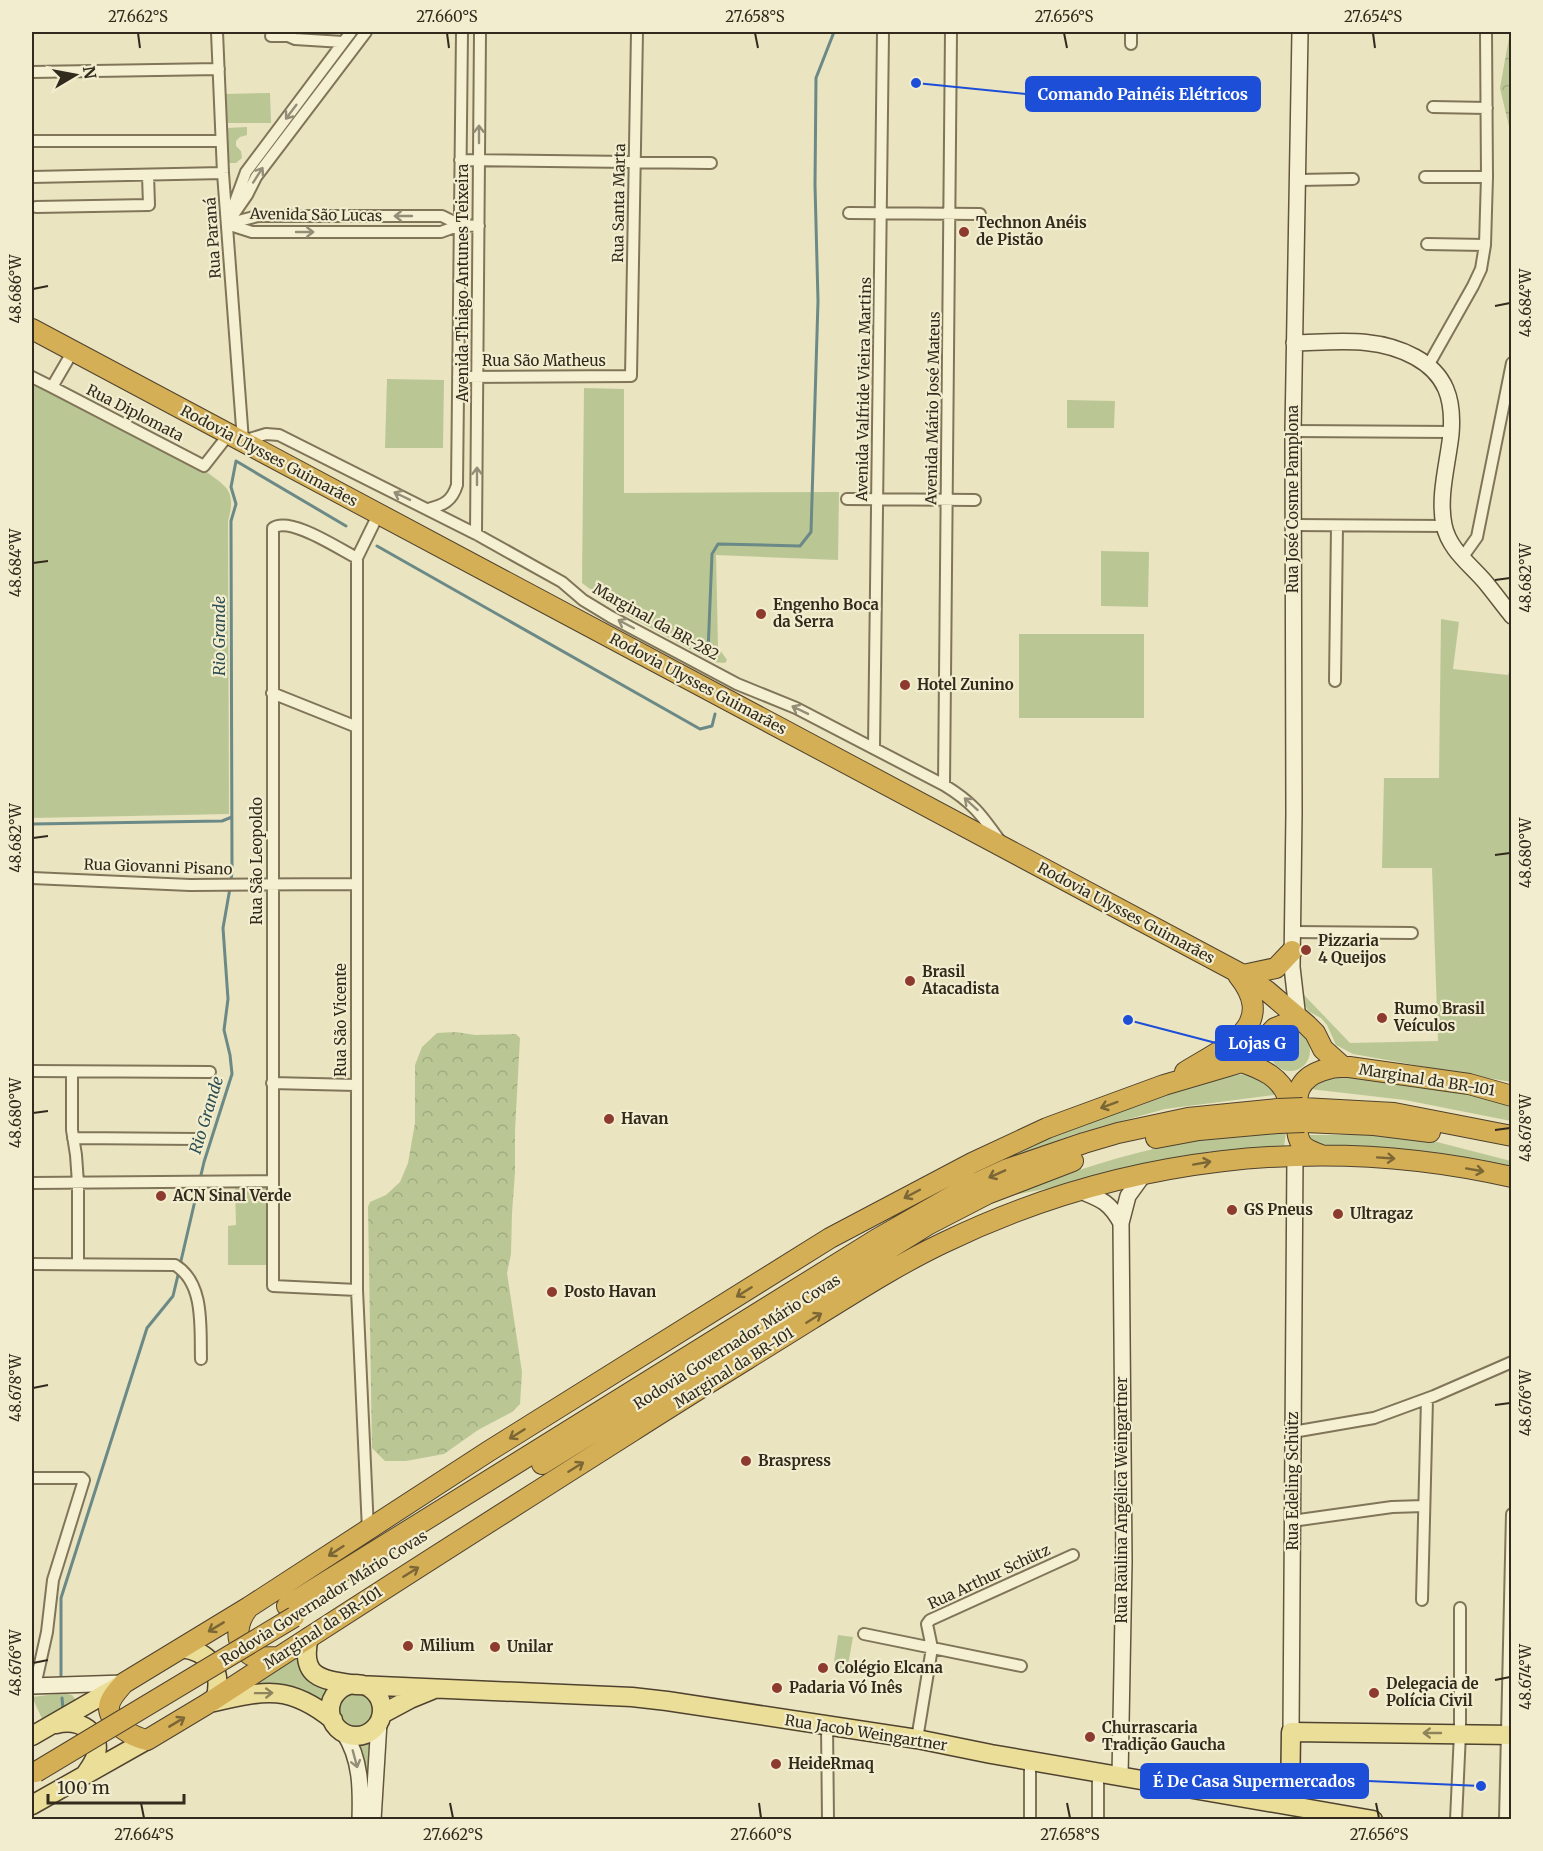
<svg xmlns="http://www.w3.org/2000/svg" width="1543" height="1851" viewBox="0 0 1543 1851" font-family="Merriweather,serif">
<defs>
<pattern id="forest-crowns" width="20" height="18" patternUnits="userSpaceOnUse" patternTransform="scale(1.5)"><rect width="20" height="18" fill="#bac795"/><path d="M2 6a3 3 0 1 1 6 0M12 15a3 3 0 1 1 6 0" fill="none" stroke="#a0ab80"/></pattern>
</defs>
<rect width="100%" height="100%" fill="#eae4c0"/>
<path fill="#bac795" d="M270,93L271,123H226L225,94Z
M247,127V135L240,137L236,141V146L241,151L242,158L236,163H228L227,128Z
M387,379L444,380L443,448H385Z
M32,381L203,469C226,487 237,489 228,521L229,814L32,818Z
M584,388L624,389V493L839,492L838,560L716,555L718,647L727,660L725,663L713,662L618,610L582,583Z
M1067,400L1115,401L1114,428H1067Z
M1101,551L1149,552L1148,607L1101,606Z
M1441,619L1459,622L1453,669L1508,675L1511,665V1082L1353,1054L1336,1045L1327,1025L1321,1018L1308,1011L1304,1003V995L1350,1043L1438,1041L1432,868H1382L1384,778H1439Z
M1019,634H1144V718H1019Z
M1270 1051a20 20 0 1 1 40 0a20 20 0 1 1-40 0Z
M1258,1072L1282,1094L1165,1109L1075,1134L1019,1155L1018,1151L1063,1130L1198,1081Z
M1329,1074L1475,1092L1511,1103V1121L1405,1100L1310,1089Z
M1286,1132L1284,1147L1202,1159L1008,1196C1063,1174 1121,1155 1180,1143C1215,1136 1250,1136 1286,1132Z
M1306,1135H1373L1437,1142L1511,1161V1173L1311,1146Z
M235,1185H266L267,1265H228V1226L236,1225Z
M838,1635L853,1637L847,1671L833,1669Z
M296,1654L303,1675L318,1684L335,1688L329,1696L327,1704L311,1696L248,1686Z
M336 1711a20 20 0 1 1 40 0a20 20 0 1 1-40 0Z
M64,1693L72,1695L78,1703L44,1723L32,1697Z
M371,1742L366,1786L365,1763L359,1747Z"/>
<path fill="url(#forest-crowns)" d="M1510,32H1512L1511,135L1500,88Z
M456,1032L475,1035L516,1034L520,1038L515,1131V1172L512,1213L511,1254L507,1273L522,1372L520,1404L512,1412L478,1430L444,1454L406,1461H385L372,1448L368,1207L370,1202L386,1195L400,1182L408,1163L415,1123V1065L422,1047L437,1033Z"/>
<g fill="none" stroke-linecap="round" stroke-linejoin="round">
<path stroke="#6b8986" stroke-width="3" d="M377,546L700,729L712,726L715,714
M708,652L712,554L718,544L800,546L811,532L818,301L815,185L816,78L834,32
M32,824L222,821L232,817
M231,881L232,871L231,521L236,504L231,487L236,461L346,526
M180,1265L204,1162L232,1074L230,1055L224,1030L228,999L223,928L230,888
M61,1680V1598L147,1328L173,1296L179,1271
M62,1698L63,1709"/>
<defs>
<path id="street" d="M217,32L223,173L243,441L266,434L279,435L476,534L562,582L583,600L611,617L737,684L796,708L944,785C972,802 981,814 1000,841
M271,36H288L295,39L343,42
M1131,44V32
M32,72L219,69
M1433,107L1487,108
M32,141H221
M460,160L711,163
M32,177L223,173
M1425,177H1487
M1298,180L1353,179
M36,207L149,205L148,175
M232,210L246,172L351,32
M849,213L980,214
M227,224L258,216H442L460,225L479,226
M227,224L247,195L256,177L366,32
M227,224L252,232H441L460,225
M1427,244L1485,245
M1429,364L1473,286L1481,269L1485,245L1487,177L1486,32
M32,377L52,387L73,351
M458,377L631,376L637,32
M52,387L204,466L229,434
M1293,431L1451,432
M847,499L975,500
M428,509C444,505 452,501 457,485L462,32
M1293,525L1444,526
M476,534L480,32
M1462,558L1477,537L1512,363
M1335,681L1337,526
M272,693L357,727
M874,747L883,32
M944,785L951,32
M32,878L190,885L356,884
M1292,932L1412,933
M32,1071L210,1072
M72,1072V1130L76,1155L78,1183V1264
M272,1083L356,1085
M73,1138L198,1139
M32,1183L272,1181
M32,1264L175,1265C205,1283 200,1328 201,1359
M357,1290L273,1286V528C290,516 339,549 357,558
M1293,1432L1374,1418L1434,1396L1512,1362
M32,1478H82L84,1480L53,1580L47,1632L35,1686
M1292,1521L1392,1507L1424,1506
M368,1530L357,1290V558L378,515
M1422,1600L1427,1399
M864,1634L1021,1666
M827,1725L828,1820
M917,1739L932,1648L927,1624L930,1620L1073,1555
M1030,1820V1761
M1098,1820V1773
M1456,1820L1460,1733V1608
M1505,1820L1512,1514"/>
<path id="secondary" d="M1294,343C1337,342 1377,336 1415,357C1446,374 1454,399 1451,434C1448,463 1438,496 1444,525C1449,550 1471,565 1486,583C1495,594 1503,605 1512,616
M1298,1019L1292,967L1294,813L1293,431L1300,32
M1078,1190C1100,1199 1109,1201 1121,1223
M32,1686L124,1683
M1291,1732L1295,1156
M344,1733C361,1759 361,1789 360,1820
M1120,1776L1124,1562L1121,1223L1128,1196L1144,1174
M373,1820L379,1722"/>
<path id="primary" d="M309,1637C299,1679 323,1680 357,1685L632,1697L667,1701L917,1739L991,1754L1373,1820
M182,1648C210,1652 222,1669 216,1697
M330 1710a26 26 0 1 1 52 0a26 26 0 1 1-52 0Z
M214,1702C266,1690 290,1685 333,1720
M382,1714L410,1699L432,1690
M56,1724C79,1718 104,1732 95,1758C93,1764 88,1770 85,1775
M32,1736L122,1684
M32,1805L147,1740
M1290,1805L1291,1732L1512,1735"/>
<path id="highway" d="M32,329L1243,975L1267,991L1307,1025L1315,1033L1323,1049L1343,1067
M1243,975L1276,968L1292,951
M1298,1019L1275,1028L1242,1062L1164,1085L1047,1128L972,1163L830,1238L489,1451L249,1607L124,1683C118,1690 108,1700 109,1709C111,1725 133,1737 147,1740L207,1704C347,1612 489,1522 631,1432C690,1394 751,1357 810,1320C854,1293 897,1265 943,1243C1120,1157 1319,1133 1512,1177
M1242,1062C1262,1069 1281,1077 1288,1098
M1185,1072C1223,1048 1280,1027 1238,975
M1303,1108L1394,1113L1512,1136
M1304,1122L1374,1125L1430,1132
M1156,1138L1199,1130L1278,1123
M1321,1155C1314,1152 1305,1150 1301,1143C1296,1135 1297,1125 1297,1116C1297,1107 1296,1096 1300,1088C1308,1071 1333,1066 1349,1067L1469,1084L1512,1096
M542,1464L929,1224L987,1194L1073,1161
M287,1606L877,1239L970,1186L1005,1170L1084,1143L1118,1133L1188,1118L1278,1109
M249,1607C238,1620 232,1641 249,1654C256,1659 269,1657 278,1657"/>
</defs>
<use href="#street" stroke="#817559" stroke-width="14"/>
<use href="#secondary" stroke="#63563d" stroke-width="18"/>
<use href="#primary" stroke="#4f422e" stroke-width="21"/>
<use href="#highway" stroke="#4f422e" stroke-width="22"/>
<use href="#street" stroke="#f6f0d2" stroke-width="10"/>
<use href="#secondary" stroke="#f6f0d2" stroke-width="15"/>
<use href="#primary" stroke="#ebde99" stroke-width="18"/>
<use href="#highway" stroke="#d5af55" stroke-width="20"/>
<defs>
<path id="highway-bridge" d="M1278,1109L1303,1108
M1278,1123L1304,1122
M36,1772L294,1617"/>
</defs>
<use href="#highway-bridge" stroke="#4f422e" stroke-width="22" stroke-linecap="butt"/>
<use href="#highway-bridge" stroke="#d5af55" stroke-width="20"/>
</g>
<defs><path id="oneway-shaft" d="M-6 0H5M1.5-3L5.5 0L1.5 3" fill="none" stroke-width="1.6" stroke-linecap="round" stroke-linejoin="round" transform="scale(1.5)"/></defs>
<g stroke="#948d78">
<use href="#oneway-shaft" transform="translate(291 112) rotate(127)"/>
<use href="#oneway-shaft" transform="translate(479 134) rotate(-90)"/>
<use href="#oneway-shaft" transform="translate(258 175) rotate(-57)"/>
<use href="#oneway-shaft" transform="translate(403 216) rotate(-180)"/>
<use href="#oneway-shaft" transform="translate(305 232)"/>
<use href="#oneway-shaft" transform="translate(477 476) rotate(-90)"/>
<use href="#oneway-shaft" transform="translate(402 496) rotate(-154)"/>
<use href="#oneway-shaft" transform="translate(626 624) rotate(-152)"/>
<use href="#oneway-shaft" transform="translate(800 710) rotate(-154)"/>
<use href="#oneway-shaft" transform="translate(971 804) rotate(-138)"/>
<use href="#oneway-shaft" transform="translate(355 1759) rotate(75)"/>
</g>
<g stroke="#7b6636">
<use href="#oneway-shaft" transform="translate(1109 1105) rotate(160)"/>
<use href="#oneway-shaft" transform="translate(1386 1158) rotate(4)"/>
<use href="#oneway-shaft" transform="translate(1202 1163) rotate(-10)"/>
<use href="#oneway-shaft" transform="translate(1475 1170) rotate(10)"/>
<use href="#oneway-shaft" transform="translate(997 1174) rotate(156)"/>
<use href="#oneway-shaft" transform="translate(912 1194) rotate(152)"/>
<use href="#oneway-shaft" transform="translate(744 1292) rotate(148)"/>
<use href="#oneway-shaft" transform="translate(814 1318) rotate(-32)"/>
<use href="#oneway-shaft" transform="translate(517 1434) rotate(148)"/>
<use href="#oneway-shaft" transform="translate(576 1467) rotate(-32)"/>
<use href="#oneway-shaft" transform="translate(336 1551) rotate(147)"/>
<use href="#oneway-shaft" transform="translate(411 1572) rotate(-32)"/>
<use href="#oneway-shaft" transform="translate(216 1627) rotate(149)"/>
<use href="#oneway-shaft" transform="translate(177 1722) rotate(-31)"/>
</g>
<g stroke="#8e845b">
<use href="#oneway-shaft" transform="translate(264 1693) rotate(-1)"/>
<use href="#oneway-shaft" transform="translate(1432 1733) rotate(-180)"/>
</g>
<path fill="none" stroke="#322a1d" stroke-width="2" d="M138,33L140,48M447,33L449,48M755,33L758,48M1064,33L1067,48M1373,33L1375,48M33,289L48,286M1495,306L1510,303M33,563L48,561M1495,580L1510,578M33,838L48,836M1495,855L1510,853M33,1113L48,1111M1495,1130L1510,1128M33,1388L48,1385M1495,1405L1510,1403M33,1663L48,1660M1495,1680L1510,1677M141,1803L144,1818M450,1803L453,1818M759,1803L761,1818M1067,1803L1070,1818M1376,1803L1379,1818"/>
<g fill="#8c3b2e" stroke="#f2edcf" stroke-width="2">
<circle cx="964" cy="232" r="6"/>
<circle cx="761" cy="614" r="6"/>
<circle cx="905" cy="685" r="6"/>
<circle cx="1306" cy="950" r="6"/>
<circle cx="910" cy="981" r="6"/>
<circle cx="1382" cy="1018" r="6"/>
<circle cx="609" cy="1119" r="6"/>
<circle cx="161" cy="1196" r="6"/>
<circle cx="1232" cy="1210" r="6"/>
<circle cx="1338" cy="1214" r="6"/>
<circle cx="552" cy="1292" r="6"/>
<circle cx="746" cy="1461" r="6"/>
<circle cx="408" cy="1646" r="6"/>
<circle cx="495" cy="1647" r="6"/>
<circle cx="823" cy="1668" r="6"/>
<circle cx="777" cy="1688" r="6"/>
<circle cx="1374" cy="1693" r="6"/>
<circle cx="1090" cy="1737" r="6"/>
<circle cx="776" cy="1764" r="6"/>
</g>
<g text-anchor="middle" stroke-width="4.5" stroke-linejoin="round" paint-order="stroke">
<g font-size="15" fill="#322a1d" stroke="#f2edcf">
<text transform="translate(619 203) rotate(-89)" y="5">Rua Santa Marta</text>
<text transform="translate(316 215) rotate(1)" y="5">Avenida São Lucas</text>
<text transform="translate(213 238) rotate(-94)" y="5">Rua Paraná</text>
<text transform="translate(463 283) rotate(-90)" y="5">Avenida Thiago Antunes Teixeira</text>
<text x="544" y="366">Rua São Matheus</text>
<text transform="translate(864 389) rotate(-89)" y="5">Avenida Valfride Vieira Martins</text>
<text transform="translate(933 408) rotate(-89)" y="5">Avenida Mário José Mateus</text>
<text transform="translate(135 413) rotate(27)" y="5">Rua Diplomata</text>
<text transform="translate(269 456) rotate(28)" y="5">Rodovia Ulysses Guimarães</text>
<text transform="translate(1293 499) rotate(-90)" y="5">Rua José Cosme Pamplona</text>
<text transform="translate(656 622) rotate(29)" y="5">Marginal da BR-282</text>
<text transform="translate(698 684) rotate(28)" y="5">Rodovia Ulysses Guimarães</text>
<text transform="translate(257 861) rotate(-90)" y="5">Rua São Leopoldo</text>
<text transform="translate(158 867) rotate(2)" y="5">Rua Giovanni Pisano</text>
<text transform="translate(1126 913) rotate(28)" y="5">Rodovia Ulysses Guimarães</text>
<text transform="translate(341 1020) rotate(-90)" y="5">Rua São Vicente</text>
<text transform="translate(1427 1080) rotate(9)" y="5">Marginal da BR-101</text>
<text transform="translate(737 1342) rotate(-32)" y="5">Rodovia Governador Mário Covas</text>
<text transform="translate(734 1368) rotate(-32)" y="5">Marginal da BR-101</text>
<text transform="translate(1293 1481) rotate(-90)" y="5">Rua Edeling Schütz</text>
<text transform="translate(1122 1500) rotate(-90)" y="5">Rua Raulina Angélica Weingartner</text>
<text transform="translate(989 1577) rotate(-25)" y="5">Rua Arthur Schütz</text>
<text transform="translate(324 1598) rotate(-32)" y="5">Rodovia Governador Mário Covas</text>
<text transform="translate(323 1628) rotate(-33)" y="5">Marginal da BR-101</text>
<text transform="translate(866 1733) rotate(9)" y="5">Rua Jacob Weingartner</text>
</g>
<g font-size="15" font-weight="bold" fill="#322a1d" stroke="#f2edcf" text-anchor="start">
<text x="976" y="228">Technon Anéis<tspan x="976" dy="17">de Pistão</tspan></text>
<text x="773" y="610">Engenho Boca<tspan x="773" dy="17">da Serra</tspan></text>
<text x="917" y="690">Hotel Zunino</text>
<text x="1318" y="946">Pizzaria<tspan x="1318" dy="17">4 Queijos</tspan></text>
<text x="922" y="977">Brasil<tspan x="922" dy="17">Atacadista</tspan></text>
<text x="1394" y="1014">Rumo Brasil<tspan x="1394" dy="17">Veículos</tspan></text>
<text x="621" y="1124">Havan</text>
<text x="173" y="1201">ACN Sinal Verde</text>
<text x="1244" y="1215">GS Pneus</text>
<text x="1350" y="1219">Ultragaz</text>
<text x="564" y="1297">Posto Havan</text>
<text x="758" y="1466">Braspress</text>
<text x="420" y="1651">Milium</text>
<text x="507" y="1652">Unilar</text>
<text x="835" y="1673">Colégio Elcana</text>
<text x="1386" y="1689">Delegacia de<tspan x="1386" dy="17">Polícia Civil</tspan></text>
<text x="789" y="1693">Padaria Vó Inês</text>
<text x="1102" y="1733">Churrascaria<tspan x="1102" dy="17">Tradição Gaucha</tspan></text>
<text x="788" y="1769">HeideRmaq</text>
</g>
<g font-size="16" font-style="italic" fill="#2d4e51" stroke="#f2edcf">
<text transform="translate(219 636) rotate(-90)" y="6">Rio Grande</text>
<text transform="translate(206 1115) rotate(-73)" y="6">Rio Grande</text>
</g>
</g>
<path fill="none" stroke="#1d4ed8" stroke-width="2" d="M916 83L1026 94M1128 1020L1216 1043M1481 1786L1368 1781"/>
<g fill="#1d4ed8" stroke="#f2edcf" stroke-width="2">
<circle cx="916" cy="83" r="6"/>
<circle cx="1128" cy="1020" r="6"/>
<circle cx="1481" cy="1786" r="6"/>
</g>
<g fill="#1d4ed8" stroke="#1d4ed8" stroke-width="2">
<rect x="1026" y="77" width="234" height="34" rx="6"/>
<rect x="1216" y="1026" width="82" height="34" rx="6"/>
<rect x="1141" y="1764" width="227" height="34" rx="6"/>
</g>
<g font-size="16" text-anchor="middle" font-weight="bold" fill="#fff">
<text x="1143" y="100">Comando Painéis Elétricos</text>
<text x="1257" y="1049">Lojas G</text>
<text x="1254" y="1787">É De Casa Supermercados</text>
</g>
<rect width="1543" height="1851" fill="none" stroke="#f2edcf" stroke-width="66"/>
<g transform="translate(75 75) rotate(80)" stroke="#f2edcf" stroke-width="4.5" paint-order="stroke">
<path d="M0-4.5L10 22L0 15L-10 22Z" fill="#322a1d"/>
<text y="-9" font-size="16" font-weight="bold" text-anchor="middle" fill="#322a1d">N</text>
</g>
<path d="M48 1794v9h136v-9" fill="none" stroke="#322a1d" stroke-width="3"/>
<text x="57" y="1794" font-size="18" fill="#322a1d" stroke="#f2edcf" stroke-width="4.5" paint-order="stroke">100 m</text>
<rect x="33" y="33" width="1477" height="1785" fill="none" stroke="#322a1d" stroke-width="2"/>
<g font-size="15" text-anchor="middle" fill="#322a1d">
<text x="138" y="22">27.662°S</text>
<text x="447" y="22">27.660°S</text>
<text x="755" y="22">27.658°S</text>
<text x="1064" y="22">27.656°S</text>
<text x="1373" y="22">27.654°S</text>
<text transform="translate(16 289) rotate(-90)" y="5">48.686°W</text>
<text transform="translate(1526 303) rotate(-90)" y="5">48.684°W</text>
<text transform="translate(16 563) rotate(-90)" y="5">48.684°W</text>
<text transform="translate(1526 578) rotate(-90)" y="5">48.682°W</text>
<text transform="translate(16 838) rotate(-90)" y="5">48.682°W</text>
<text transform="translate(1526 853) rotate(-90)" y="5">48.680°W</text>
<text transform="translate(16 1113) rotate(-90)" y="5">48.680°W</text>
<text transform="translate(1526 1128) rotate(-90)" y="5">48.678°W</text>
<text transform="translate(16 1388) rotate(-90)" y="5">48.678°W</text>
<text transform="translate(1526 1403) rotate(-90)" y="5">48.676°W</text>
<text transform="translate(16 1663) rotate(-90)" y="5">48.676°W</text>
<text transform="translate(1526 1677) rotate(-90)" y="5">48.674°W</text>
<text x="144" y="1840">27.664°S</text>
<text x="453" y="1840">27.662°S</text>
<text x="761" y="1840">27.660°S</text>
<text x="1070" y="1840">27.658°S</text>
<text x="1379" y="1840">27.656°S</text>
</g>
</svg>
